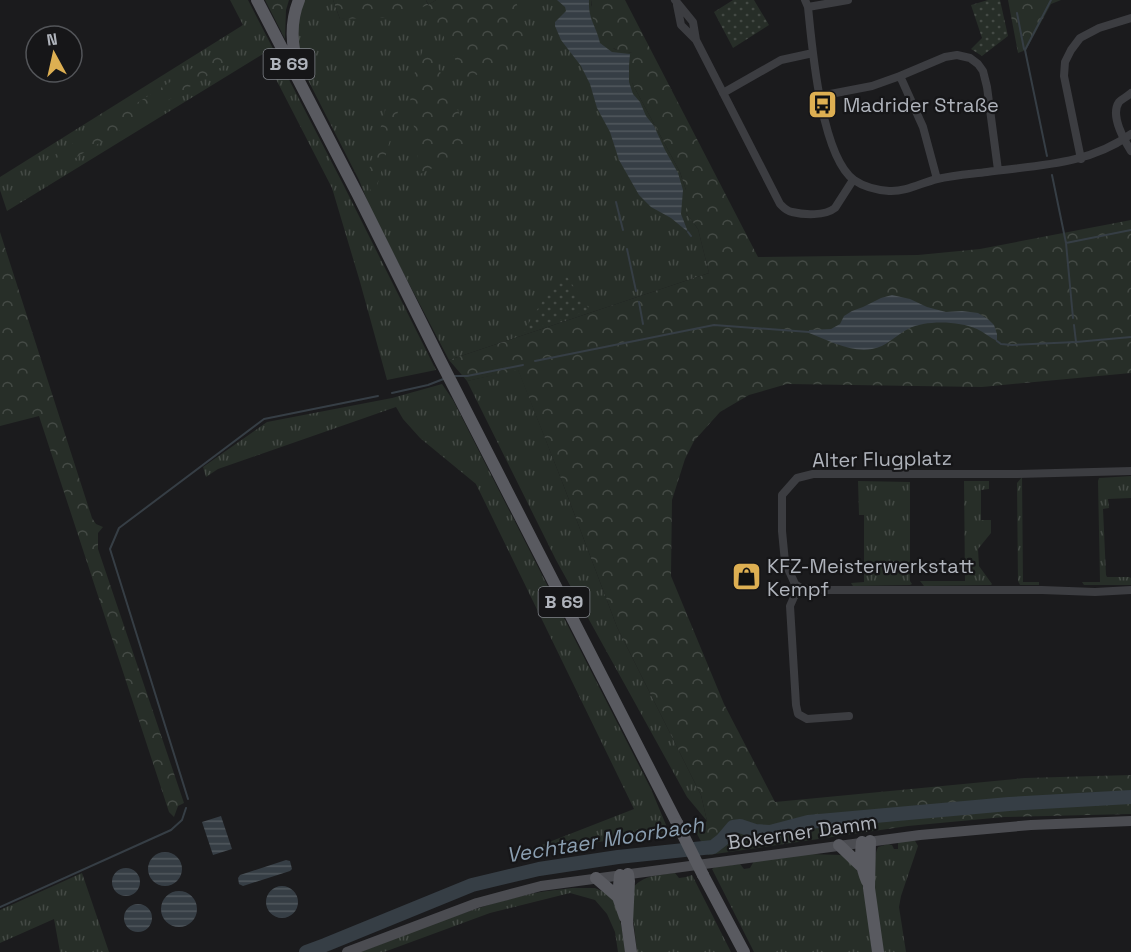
<svg xmlns="http://www.w3.org/2000/svg" width="1131" height="952" viewBox="0 0 1131 952" font-family="'Space Grotesk',sans-serif">
<defs>
<pattern id="grass-tufts" width="24" height="20" patternUnits="userSpaceOnUse" patternTransform="scale(1.5)"><rect width="24" height="20" fill="#272e28"/><path d="M3 7l-1-3M5 7V3M7 7l1-3M15 17l-1-3M17 17v-4M19 17l1-3" fill="none" stroke="#444a45"/></pattern>
<pattern id="forest-crowns" width="20" height="18" patternUnits="userSpaceOnUse" patternTransform="scale(1.5)"><rect width="20" height="18" fill="#272e28"/><path d="M2 6a3 3 0 1 1 6 0M12 15a3 3 0 1 1 6 0" fill="none" stroke="#444a45"/></pattern>
<pattern id="park-dots" width="8" height="8" patternUnits="userSpaceOnUse" patternTransform="scale(1.5)"><rect width="8" height="8" fill="#272e28"/><path d="M2 2h.1M6 6h.1" fill="none" stroke="#444a45" stroke-width="1.8" stroke-linecap="round"/></pattern>
<pattern id="water-rules" width="6" height="5" patternUnits="userSpaceOnUse" patternTransform="scale(1.5)"><rect width="6" height="5" fill="#363e45"/><path d="M0 2.5h6" fill="none" stroke="#51585e"/></pattern>
</defs>
<rect width="100%" height="100%" fill="#1b1b1d"/>
<path fill="url(#grass-tufts)" d="M230,0H248L344,186L436,370L387,380L360,282L332,188L263,54L7,211L0,190V177L243,25Z
M303,0H333L340,19L428,4L426,0H436L428,5H516V0H592L591,5L614,49L632,53V83L680,172L686,190V213L698,229L709,273L449,360L373,215L359,180L308,80L301,60L297,33Z
M518,369L563,484L617,627L701,795L707,821L687,797L556,560L467,381Z
M442,384L453,400L651,789L669,832L521,853L634,809L476,484L420,438L403,419L396,407L218,469L206,477L203,467L267,422L392,398Z
M1131,476V498L1108,499L1109,508L1103,509L1106,575L1107,577H1129L1131,578V585H1084L1082,582H1100L1098,481L1099,478Z
M1022,477L1023,582H1039V585H1020L1018,581L1017,483Z
M858,481L910,482V581L912,584L910,585L853,586L851,583L864,582V515H859Z
M964,481H989V489L981,490V520H991V533L978,549L979,566L992,584L991,585L924,586L920,581H965Z
M914,839L918,846L901,896L899,907L906,952H883C879,927 868,869 878,847L888,844L892,845L894,849H898V843L901,841Z
M808,854L841,855L853,863L862,881L866,901L872,952H754L712,869L715,867L740,864L744,869L750,868L754,861Z
M82,873L109,952H60L54,919L0,943V910Z
M675,873L679,878L686,877L692,875L731,952H637L633,917L632,889C642,875 659,875 675,873Z
M572,888H595L611,895L619,914L626,952H618L615,932L607,914L595,900L570,893L490,913L384,952H360C415,931 469,908 526,895C542,891 557,890 572,888Z"/>
<path fill="url(#forest-crowns)" d="M265,0H289L286,10L285,39Z
M333,0H426L428,5L436,0H516L517,5L527,28L530,44L466,81L428,5L396,17L340,19Z
M592,0H625L758,257L918,255L980,249L1131,220V373L982,387L787,384L749,395L720,412L694,441L685,459L672,500L671,576L724,704L775,802L1025,778L1131,775V814L1004,817L908,826L708,855L695,830L707,821L701,795L617,627L563,484L518,370L467,381L449,360L709,273L698,229L686,213V190L680,172L632,83V53C626,52 618,51 613,48C598,39 589,17 592,0Z
M1008,0H1061L1051,4L1026,50L1018,53Z
M426,41L475,148L420,174L409,89Z
M224,48L231,61L48,175L42,163Z
M387,104L399,108L374,197L366,181Z
M0,232L92,518L96,524L103,527L98,533V549L184,803L178,806L174,817L169,812L39,416L0,426Z"/>
<path fill="url(#park-dots)" d="M733,0H754L769,25L733,48L714,12Z
M988,0H1000L1008,36L982,56L971,49L982,38L971,5Z
M565,274L590,310L523,332L549,291Z"/>
<path fill="url(#water-rules)" d="M557,0H589C588,20 596,25 600,43L612,52L630,54L629,66V82L633,94L640,102L646,116L654,126L665,150L678,173L683,190L681,214L688,232L671,218L651,207L639,195L619,160L610,132L597,108L590,84L581,66L561,40L555,26V22L566,11L565,7Z
M892,295L910,299L927,307L946,312L962,311L978,313L988,319L994,325L997,334V341C990,338 984,332 977,329C958,321 926,320 908,329C896,335 886,347 872,349C851,353 828,340 809,333V330L831,329L840,324L844,316L852,311L863,307L881,298Z
M221,816L232,849L213,855L202,822Z
M148 869a17 17 0 1 1 34 0a17 17 0 1 1-34 0Z
M286,860L290,861L292,869L290,871L243,886L239,884L238,878L240,875Z
M112 882a14 14 0 1 1 28 0a14 14 0 1 1-28 0Z
M266 902a16 16 0 1 1 32 0a16 16 0 1 1-32 0Z
M161 909a18 18 0 1 1 36 0a18 18 0 1 1-36 0Z
M124 918a14 14 0 1 1 28 0a14 14 0 1 1-28 0Z"/>
<g fill="none" stroke-linecap="round" stroke-linejoin="round">
<path stroke="#363e45" stroke-width="2" d="M1017,13L1024,49
M1047,156L1025,50L1051,0
M1052,175L1066,243L1073,318
M616,202L623,230
M688,232L691,236
M1066,243L1131,230
M627,249L636,291
M639,302L643,324
M1074,325L1076,342
M997,341L1001,344L1012,345L1076,342L1131,337
M535,361L714,325L809,332
M455,376H467L523,365
M392,393L428,385L446,378
M188,799L110,549L119,528L264,419L378,396
M0,907L171,830L182,820L186,808"/>
<path stroke="#363e45" stroke-width="14" d="M306,952L325,945L472,885L539,869L618,857L713,847L722,840L733,827L740,826L755,831L770,832L808,822L1009,804L1131,797"/>
<path stroke="#3c3d41" stroke-width="8" d="M675,0L693,22L696,40L780,204C783,207 786,211 792,212C804,215 825,216 835,208L853,180
M805,0L808,7C812,47 821,156 854,180C864,187 877,190 889,191C906,192 921,183 937,179C954,175 971,174 987,172C1038,165 1088,165 1131,134
M677,5L681,25L696,40
M808,7L848,0
M900,76L923,127L937,179
M723,93L781,60L813,53
M1131,93C1128,96 1122,99 1119,102C1110,115 1124,140 1131,151
M820,96L872,86L900,76L945,57L957,55L970,58L978,64L983,71L987,87L998,170
M1081,159L1064,76L1065,62L1071,50L1080,38L1099,28L1131,18
M1131,471L1018,474H813L797,478L782,495V531L785,562L795,584L801,588L814,590H1042L1095,592L1131,590
M801,588L794,597L790,606L796,705L798,714L807,719L849,716"/>
<path stroke="#4b4c51" stroke-width="10" d="M347,952L477,903L541,886L920,835L1031,825L1131,821"/>
<path stroke="#595a60" stroke-width="12" d="M257,0L358,195L440,360L677,823
M299,68C291,47 290,22 299,0
M870,841L869,888L878,952
M862,842C860,858 861,866 867,881
M839,845L861,866
M628,874L629,881L627,923L631,952
M620,875L618,897L625,917
M703,875L744,952
M596,878L618,897"/>
<path stroke="#595a60" stroke-width="12" d="M677,823L703,875"/>
</g>
<defs>
<symbol id="bus-square" viewBox="-11 -11 22 22"><rect x="-9" y="-9" width="18" height="18" rx="4" fill="#ddaf52" stroke="#161618"/><path d="M-5-6H5V4H4V6H2V4H-2V6H-4V4H-5ZM-3.5-4V0h7V-4ZM-3.5 1.2v1.5H-2V1.2ZM2 1.2v1.5H3.5V1.2Z" fill="#111"/></symbol>
<symbol id="shop-square" viewBox="-11 -11 22 22"><rect x="-9" y="-9" width="18" height="18" rx="4" fill="#ddaf52" stroke="#161618"/><path d="M-5-2.5h2.3a2.7 3.5 0 0 1 5.4 0H5L5.5 6h-11ZM-1.5-2.5h3a1.5 2.3 0 0 0-3 0Z" fill="#111"/></symbol>
</defs>
<g fill-rule="evenodd">
<use href="#bus-square" x="806" y="88" width="33" height="33"/>
<use href="#shop-square" x="730" y="560" width="33" height="33"/>
</g>
<g text-anchor="middle" stroke-width="4.5" stroke-linejoin="round" paint-order="stroke">
<g fill="#161618" stroke="#81848a" stroke-width="1.5">
<rect x="263.5" y="49" width="51" height="30" rx="4.5"/>
<rect x="538.5" y="587" width="51" height="30" rx="4.5"/>
</g>
<g font-size="18" font-weight="bold" fill="#afb3bb">
<text x="289" y="70">B 69</text>
<text x="564" y="608">B 69</text>
</g>
<g font-size="20" fill="#afb3bb" stroke="#161618" text-anchor="start">
<text x="843" y="112">Madrider Straße</text>
<text x="767" y="573">KFZ-Meisterwerkstatt<tspan x="767" dy="23">Kempf</tspan></text>
</g>
<g font-size="20" fill="#afb3bb" stroke="#161618">
<text transform="translate(882 459) rotate(-1)" y="7">Alter Flugplatz</text>
<text transform="translate(802 832) rotate(-8)" y="7">Bokerner Damm</text>
</g>
<g font-size="21" font-style="italic" fill="#8b9fb1" stroke="#161618">
<text transform="translate(605 840) rotate(-9)" y="7">Vechtaer Moorbach</text>
</g>
</g>
<g transform="translate(54 54) rotate(352)"><circle r="28" fill="#161618" stroke="#535559" stroke-width="1.5"/>
<path d="M0-4.5L10 22L0 15L-10 22Z" fill="#ddaf52"/>
<text y="-9" font-size="16" font-weight="bold" text-anchor="middle" fill="#afb3bb">N</text>
</g>
</svg>
